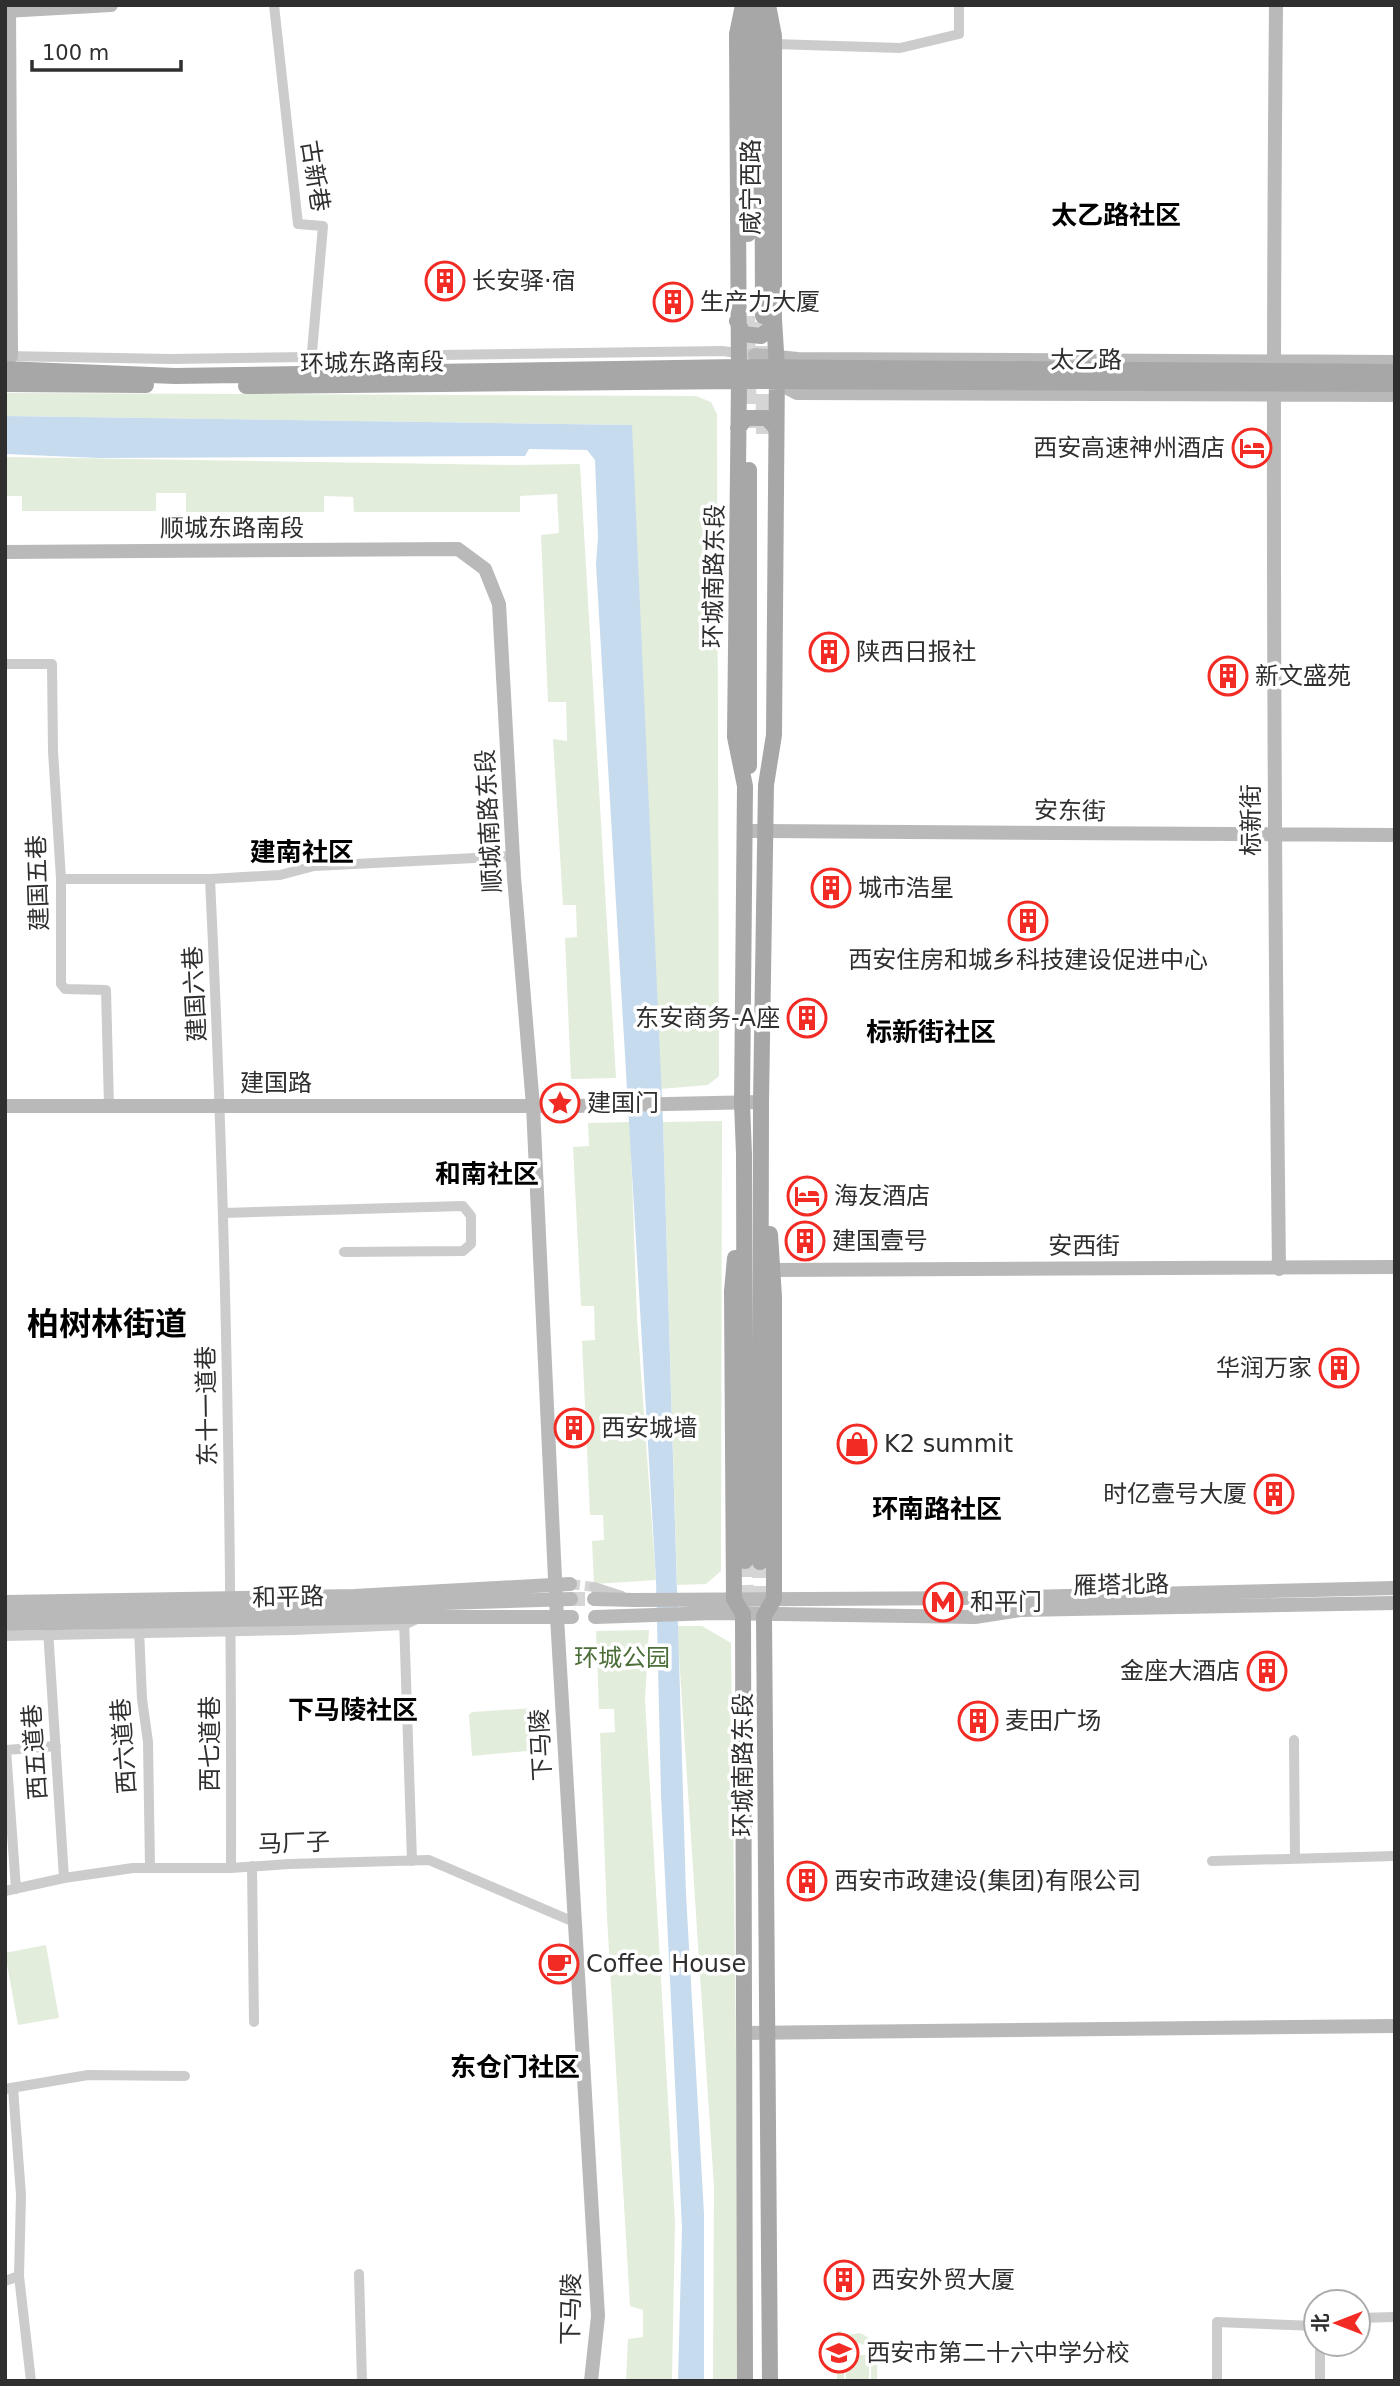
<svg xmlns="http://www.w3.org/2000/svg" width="1400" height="2386" viewBox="0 0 1400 2386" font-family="'DejaVu Sans','Noto Sans SC',sans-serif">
<rect width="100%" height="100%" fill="#fff"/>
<path fill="#e3eddc" d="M5,393L696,396L711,402L717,414L719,1076L708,1085L660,1089L631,425L5,416Z
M5,457L517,465L580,464L616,1078L571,1079L565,938L577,937L576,905H563L553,739L567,741L566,702H548L541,535L559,533L557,494L520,496V512H354L353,497L324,496V512H186V493H156V511H22V496H5Z
M722,1121L721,1571L706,1584L677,1585L663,1122Z
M630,1122L637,1318L656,1580L594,1584L592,1541L604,1540L603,1515H590L582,1341L595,1340L594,1306H581L573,1147L589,1146L588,1123Z
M677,1626H702L731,1643L740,2381H713L714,2187Z
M649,1630L645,1699L675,2223L672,2381H626L628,2339L643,2337V2310L630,2306L607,1917L600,1733L615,1732L614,1709H599L596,1631Z
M533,1708L538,1750L472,1756L469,1715L472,1712Z
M46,1945L59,2018L18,2025L5,1953Z
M837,2331H841L843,2336L859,2333C881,2340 877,2361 877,2381H871C871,2372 872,2361 870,2353C866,2340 849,2340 845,2353C842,2361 844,2372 844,2381H837Z
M846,2355H869V2381H846Z"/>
<path fill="#c7dbee" d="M5,416L632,425L663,1122L686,1894L704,2214V2381H678L682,2227L661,1795L656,1580L596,564L598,537L595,460L587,450L529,449L525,456L99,458L5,454Z"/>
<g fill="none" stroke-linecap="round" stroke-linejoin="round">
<path stroke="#d5d5d5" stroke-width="10" stroke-dasharray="10 5" stroke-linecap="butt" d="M570,1584L594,1587"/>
<path stroke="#d5d5d5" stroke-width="14" stroke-dasharray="14 7" stroke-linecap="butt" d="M547,1106H573
M571,1599H594"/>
<path stroke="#d5d5d5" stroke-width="16" stroke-dasharray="16 8" stroke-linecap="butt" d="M747,316L749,435
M763,322L764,435
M745,1561L746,1614
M760,1562V1612"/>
<path stroke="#ccc" stroke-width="10" d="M274,5L298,224L323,226L310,375
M774,44L900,48L959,34V5
M5,356L171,359L722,351L755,355
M5,664H52L53,751L61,879V984L65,989L106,990L109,1106
M61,879H210L280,875L314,866L513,856
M210,879C226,1209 232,1538 231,1868
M224,1213L463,1206L471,1216V1244L463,1251L344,1252
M594,1587L622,1596
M404,1619L412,1861
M139,1629L142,1699L148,1742L150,1867
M48,1630L64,1878
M5,1636L294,1630L404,1625L417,1619
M1294,1740L1295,1858
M1212,1861L1395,1856
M252,1866L254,2022
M16,1889L6,1750L56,1746
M5,1891L64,1878L133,1868H231L289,1864L429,1860L574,1922
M13,2088L21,2195L19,2276L31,2381
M5,2089L88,2075L185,2076
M359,2274L362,2381
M5,2281L19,2276
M1358,2318L1395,2317
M1217,2381V2322L1316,2326
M1320,2381V2344"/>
<path stroke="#b9b9b9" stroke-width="14" d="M9,5L11,356
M1276,5C1272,427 1274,847 1279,1269
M5,11L111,5
M755,355L798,359L1395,362
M776,382L797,393L1395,395
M5,552L458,549L485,569L499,604L514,877L533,1106L556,1600L598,2316L591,2381
M744,831L1395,835
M5,1106H547
M573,1106L761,1102
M773,1270L1395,1267
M594,1599L635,1600L986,1598L1395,1588
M5,1602L354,1596L570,1584
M5,1612L363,1607L409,1604L571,1599
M595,1617L714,1613L975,1617L1020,1610L1395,1603
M5,1624L404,1617H572
M744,2033L1395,2026"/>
<path stroke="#a7a7a7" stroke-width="16" d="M743,5L737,34L739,381L735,737L745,786L742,1103L744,1154L745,1561
M762,11L763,316
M748,234L750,8
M737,321L743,334L761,336L771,328L774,319
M5,369L175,376L738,367L1395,372
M5,384L146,385
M246,386L739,381L1395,384
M738,428L746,418H767L775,427
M749,470V766
M770,1234L774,1297V1599L764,1616L770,2381
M735,1258L732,1291L734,1599L743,1614L745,2381
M760,1562L761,1102L766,785L774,735L777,368L774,319V36L768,5"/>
</g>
<defs>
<symbol id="building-ring" viewBox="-11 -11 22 22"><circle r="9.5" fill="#fff" stroke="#f22b25" stroke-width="1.5"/><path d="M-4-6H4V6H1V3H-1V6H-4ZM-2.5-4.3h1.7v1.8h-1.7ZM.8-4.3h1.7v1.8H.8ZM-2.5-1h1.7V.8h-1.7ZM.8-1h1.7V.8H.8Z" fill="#f22b25"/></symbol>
<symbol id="hotel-ring" viewBox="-11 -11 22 22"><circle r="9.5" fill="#fff" stroke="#f22b25" stroke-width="1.5"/><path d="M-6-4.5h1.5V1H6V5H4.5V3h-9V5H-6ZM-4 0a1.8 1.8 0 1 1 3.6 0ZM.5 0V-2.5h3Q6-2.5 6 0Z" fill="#f22b25"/></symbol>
<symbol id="sight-ring" viewBox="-11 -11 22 22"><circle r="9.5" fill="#fff" stroke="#f22b25" stroke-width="1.5"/><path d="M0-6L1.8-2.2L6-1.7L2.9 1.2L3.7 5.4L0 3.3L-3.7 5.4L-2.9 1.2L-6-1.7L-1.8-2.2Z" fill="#f22b25"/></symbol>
<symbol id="shop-ring" viewBox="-11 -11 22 22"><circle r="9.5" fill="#fff" stroke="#f22b25" stroke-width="1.5"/><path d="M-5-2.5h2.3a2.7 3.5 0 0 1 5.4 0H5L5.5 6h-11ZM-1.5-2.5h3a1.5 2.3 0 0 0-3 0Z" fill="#f22b25"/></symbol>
<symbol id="metro-ring" viewBox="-11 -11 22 22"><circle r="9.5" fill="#fff" stroke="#f22b25" stroke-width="1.5"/><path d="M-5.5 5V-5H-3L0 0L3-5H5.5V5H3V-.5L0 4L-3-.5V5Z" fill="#f22b25"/></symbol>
<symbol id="cafe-ring" viewBox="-11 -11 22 22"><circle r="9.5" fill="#fff" stroke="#f22b25" stroke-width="1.5"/><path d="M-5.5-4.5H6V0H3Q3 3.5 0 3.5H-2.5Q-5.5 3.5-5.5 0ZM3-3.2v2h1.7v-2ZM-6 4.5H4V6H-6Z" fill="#f22b25"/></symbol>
<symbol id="school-ring" viewBox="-11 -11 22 22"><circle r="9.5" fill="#fff" stroke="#f22b25" stroke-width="1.5"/><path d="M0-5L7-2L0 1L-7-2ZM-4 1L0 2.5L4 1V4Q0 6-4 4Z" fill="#f22b25"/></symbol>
</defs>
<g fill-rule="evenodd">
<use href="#building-ring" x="423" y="259" width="44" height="44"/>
<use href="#building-ring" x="651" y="280" width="44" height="44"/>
<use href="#hotel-ring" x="1230" y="426" width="44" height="44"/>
<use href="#building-ring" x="807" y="630" width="44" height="44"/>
<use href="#building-ring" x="1206" y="654" width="44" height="44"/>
<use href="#building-ring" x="809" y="866" width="44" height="44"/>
<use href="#building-ring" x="1006" y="899" width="44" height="44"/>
<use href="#building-ring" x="785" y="996" width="44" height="44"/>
<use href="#sight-ring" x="538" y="1081" width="44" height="44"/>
<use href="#hotel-ring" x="785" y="1174" width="44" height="44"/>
<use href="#building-ring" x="783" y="1219" width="44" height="44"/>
<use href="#building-ring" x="1317" y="1346" width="44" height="44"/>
<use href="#building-ring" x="552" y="1406" width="44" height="44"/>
<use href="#shop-ring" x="835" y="1422" width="44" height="44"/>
<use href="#building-ring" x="1252" y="1472" width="44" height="44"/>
<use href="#metro-ring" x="921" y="1580" width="44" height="44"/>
<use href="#building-ring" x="1245" y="1649" width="44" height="44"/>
<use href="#building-ring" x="956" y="1699" width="44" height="44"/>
<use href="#building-ring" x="785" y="1859" width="44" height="44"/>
<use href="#cafe-ring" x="537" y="1942" width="44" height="44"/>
<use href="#building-ring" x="822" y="2258" width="44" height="44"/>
<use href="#school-ring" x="817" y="2331" width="44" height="44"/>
</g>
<g text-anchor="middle" stroke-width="7" stroke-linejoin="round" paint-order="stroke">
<g font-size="24" fill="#2f2f2f" stroke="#fff">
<text transform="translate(315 176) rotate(81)" y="8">古新巷</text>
<text transform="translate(751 187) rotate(-90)" y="8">咸宁西路</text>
<text x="1086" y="368">太乙路</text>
<text transform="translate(372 363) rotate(-1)" y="8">环城东路南段</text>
<text x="232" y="536">顺城东路南段</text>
<text transform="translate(714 576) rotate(-89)" y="8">环城南路东段</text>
<text transform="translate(1070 811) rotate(1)" y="8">安东街</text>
<text transform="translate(1251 820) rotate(-90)" y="8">标新街</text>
<text transform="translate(489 821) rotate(-93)" y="8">顺城南路东段</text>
<text transform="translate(38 883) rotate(-92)" y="8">建国五巷</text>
<text transform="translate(195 994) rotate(-93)" y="8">建国六巷</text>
<text x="276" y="1091">建国路</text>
<text x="1084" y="1254">安西街</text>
<text transform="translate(207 1406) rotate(-91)" y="8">东十一道巷</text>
<text transform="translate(1121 1585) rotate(-1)" y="8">雁塔北路</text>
<text transform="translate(288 1597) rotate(-1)" y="8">和平路</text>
<text transform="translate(210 1744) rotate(-90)" y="8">西七道巷</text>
<text transform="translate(541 1745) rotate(-93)" y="8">下马陵</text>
<text transform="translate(124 1746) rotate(-94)" y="8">西六道巷</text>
<text transform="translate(35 1752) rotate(-94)" y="8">西五道巷</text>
<text transform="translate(743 1765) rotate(-90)" y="8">环城南路东段</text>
<text transform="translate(294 1843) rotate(-2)" y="8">马厂子</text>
<text transform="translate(571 2309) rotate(-89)" y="8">下马陵</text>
</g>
<g font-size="24" fill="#2f2f2f" stroke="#fff" text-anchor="start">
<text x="472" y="289">长安驿·宿</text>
<text x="700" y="310">生产力大厦</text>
<text x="1225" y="456" text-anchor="end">西安高速神州酒店</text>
<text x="856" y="660">陕西日报社</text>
<text x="1255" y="684">新文盛苑</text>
<text x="858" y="896">城市浩星</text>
<text x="1028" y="968" text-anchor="middle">西安住房和城乡科技建设促进中心</text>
<text x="780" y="1026" text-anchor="end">东安商务-A座</text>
<text x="587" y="1111">建国门</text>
<text x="834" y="1204">海友酒店</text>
<text x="832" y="1249">建国壹号</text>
<text x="1312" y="1376" text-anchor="end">华润万家</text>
<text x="601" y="1436">西安城墙</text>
<text x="884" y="1452">K2 summit</text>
<text x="1247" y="1502" text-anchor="end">时亿壹号大厦</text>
<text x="970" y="1610">和平门</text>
<text x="1240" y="1679" text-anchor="end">金座大酒店</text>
<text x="1005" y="1729">麦田广场</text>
<text x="834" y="1889">西安市政建设(集团)有限公司</text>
<text x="586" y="1972">Coffee House</text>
<text x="871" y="2288">西安外贸大厦</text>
<text x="866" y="2361">西安市第二十六中学分校</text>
</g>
<g font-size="24" fill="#4c6e39" stroke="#fff">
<text x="622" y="1666">环城公园</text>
</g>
<g font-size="26" font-weight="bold" fill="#000" stroke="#fff">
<text x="1116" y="224">太乙路社区</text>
<text x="302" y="861">建南社区</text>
<text x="931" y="1041">标新街社区</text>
<text x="487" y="1183">和南社区</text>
<text x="937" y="1518">环南路社区</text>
<text x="353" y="1719">下马陵社区</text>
<text x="515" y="2076">东仓门社区</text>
</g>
<g font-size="32" font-weight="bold" fill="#000" stroke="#fff">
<text x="107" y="1335">柏树林街道</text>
</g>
</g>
<rect width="1400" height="2386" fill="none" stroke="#2f2f2f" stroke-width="14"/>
<g transform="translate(1337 2323) rotate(270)"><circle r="33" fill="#ffffff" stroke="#acacac" stroke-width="2"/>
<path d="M0-5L12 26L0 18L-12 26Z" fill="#f22b25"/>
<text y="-10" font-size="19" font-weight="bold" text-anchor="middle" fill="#2f2f2f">北</text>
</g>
<path d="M32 60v10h149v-10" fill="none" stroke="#2f2f2f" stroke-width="3.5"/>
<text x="42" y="60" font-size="21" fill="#2f2f2f" stroke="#ffffff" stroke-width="5" paint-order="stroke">100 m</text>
</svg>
